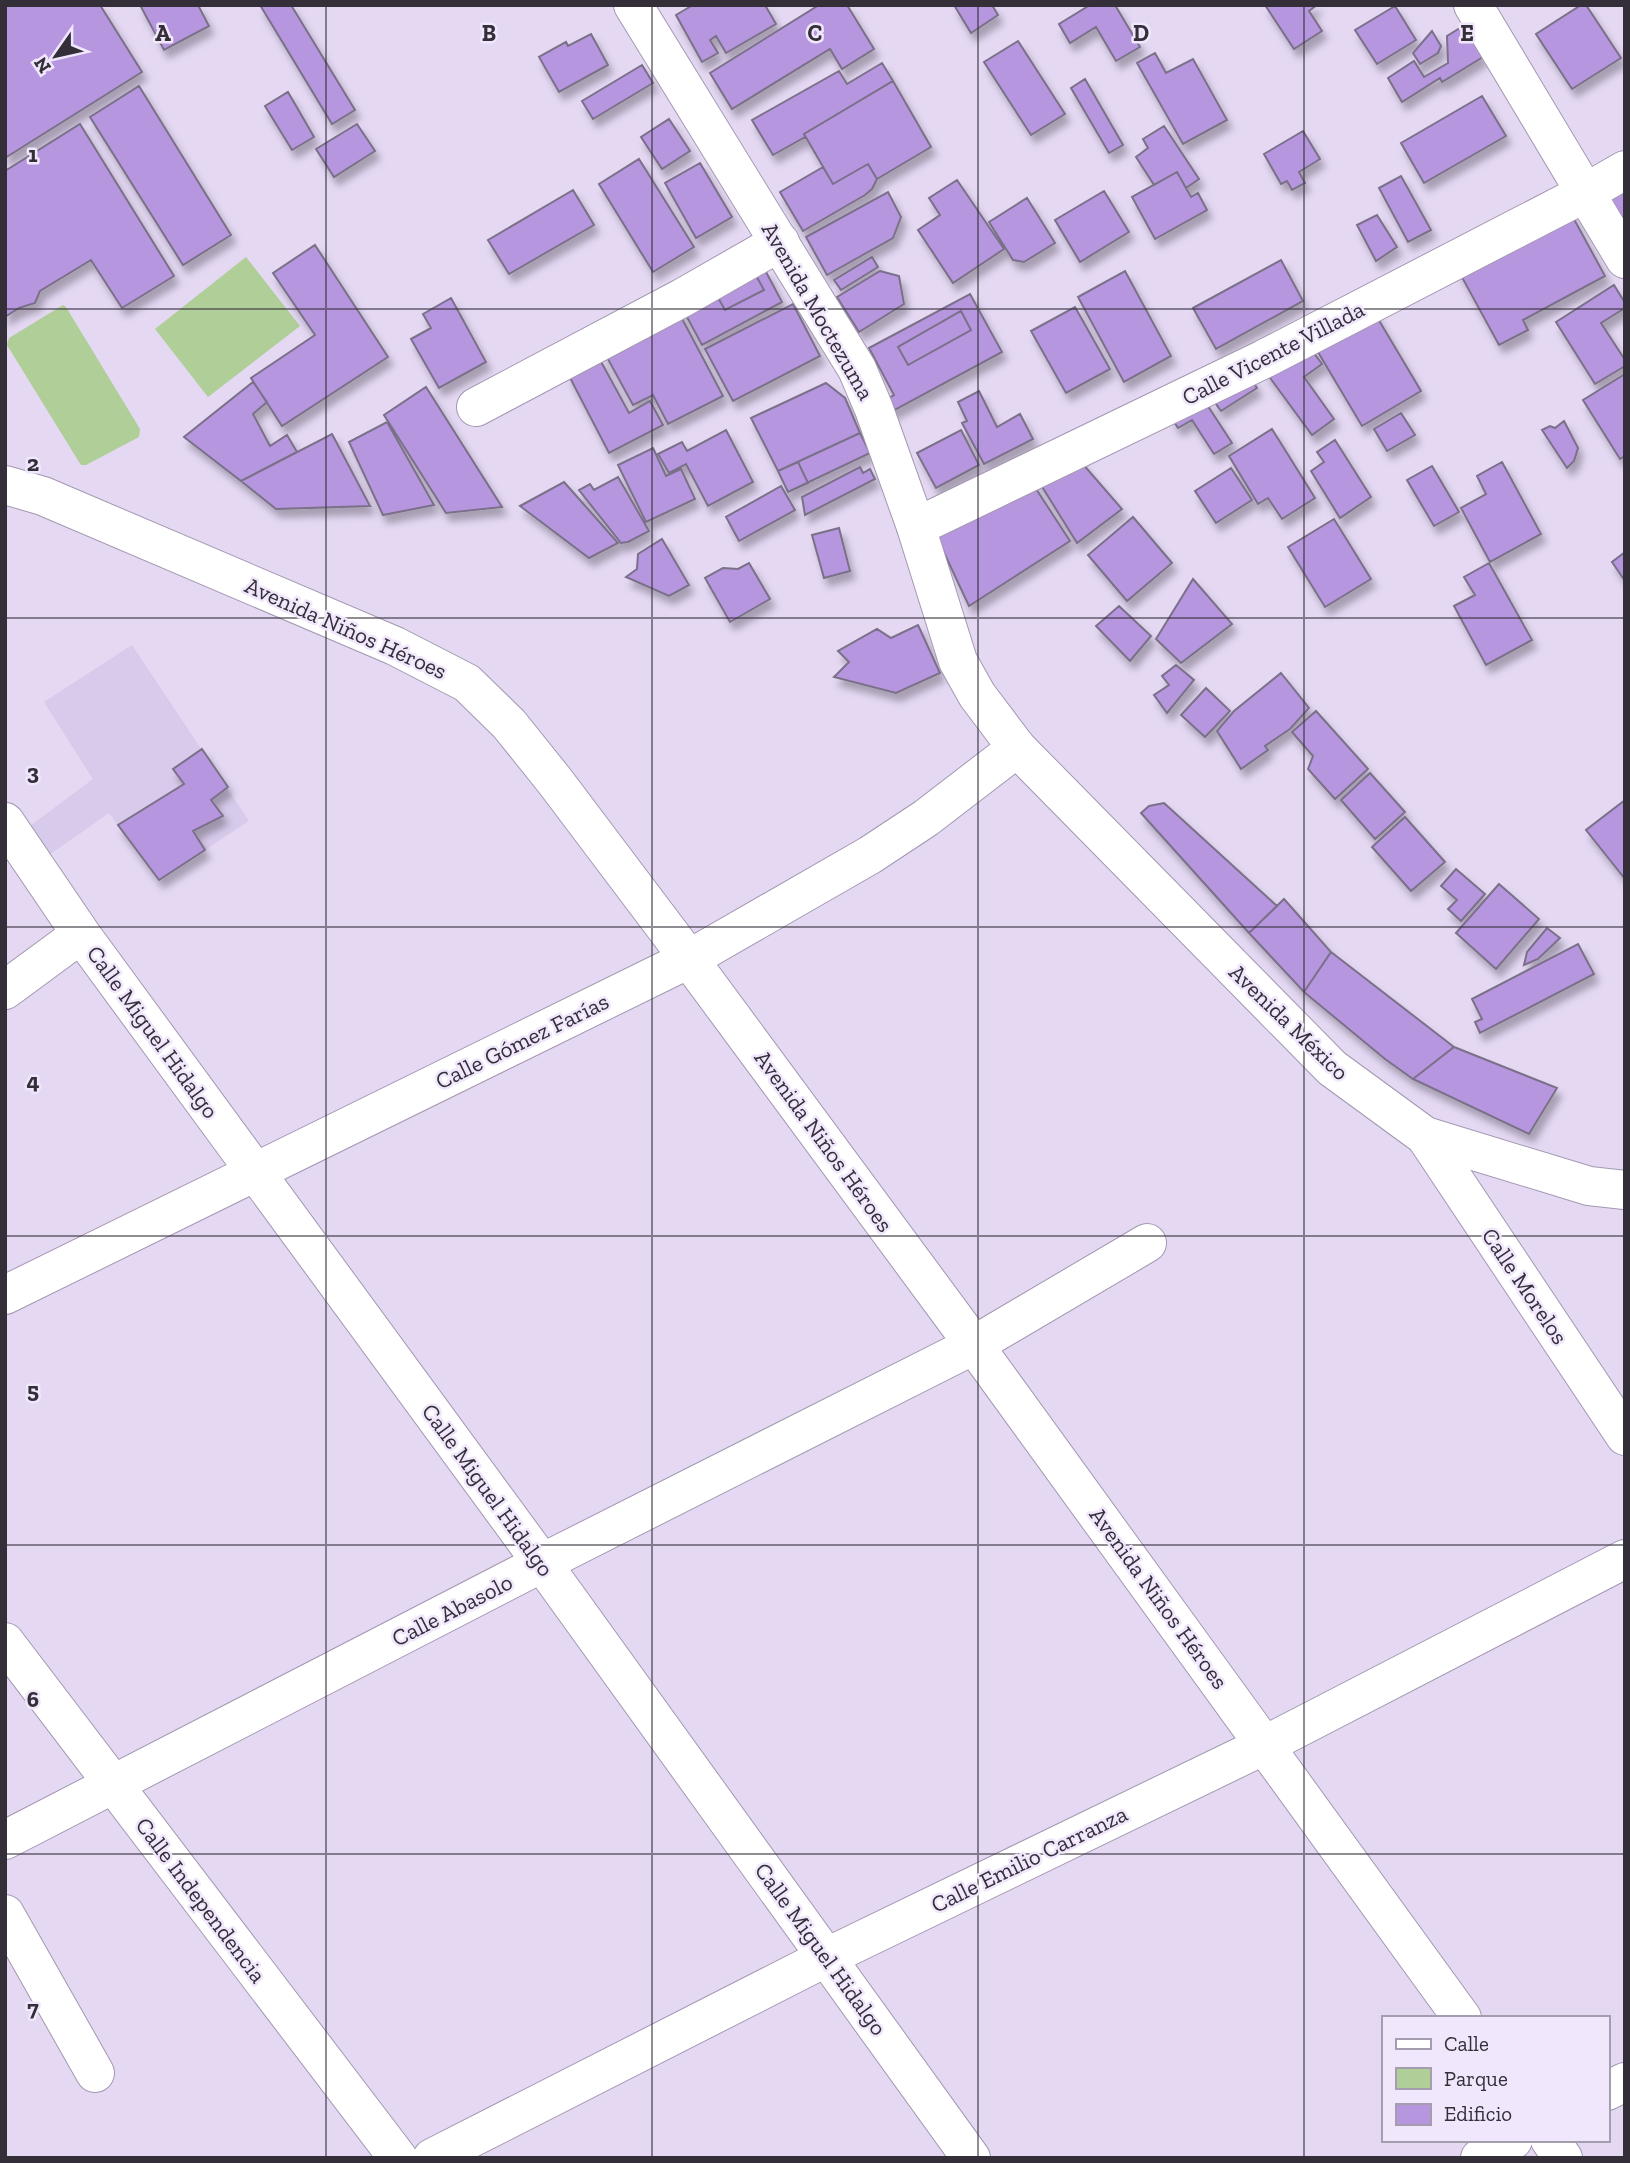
<svg xmlns="http://www.w3.org/2000/svg" width="1630" height="2163" viewBox="0 0 1630 2163" font-family="'Zilla Slab',serif">
<defs>
<filter id="shadow"><feDropShadow dx="4.5" dy="8" stdDeviation="3.5" flood-color="#0004"/></filter>
</defs>
<rect width="100%" height="100%" fill="#e4d8f3"/>
<path fill="#d7caea" d="M132,645L249,821L159,880L109,813L39,862L30,826L93,779L44,702Z"/>
<path fill="#afce98" d="M246,257L300,326L208,397L155,329Z
M63,305L66,307L140,429L139,437L86,465H81L79,462L7,345L9,338Z"/>
<path fill="#b796e0" stroke="#7a7088" stroke-width="2" filter="url(#shadow)" d="M5,5H100L142,72L5,158Z
M140,5H198L209,26L164,50Z
M260,5H291L355,110L332,124Z
M693,5H765L776,24L726,53L716,36L710,40L718,53L702,62L676,15Z
M819,5H847L874,49L842,69L830,49L732,109L710,73Z
M954,5H992L998,15L971,33Z
M1090,5H1115L1140,47L1116,61L1096,27L1070,43L1059,24Z
M1265,5H1317L1309,11L1322,31L1294,49Z
M1581,5H1586L1621,58L1572,89L1536,34Z
M1395,6L1416,40L1377,64L1355,30Z
M1463,26L1483,57L1442,82L1440,78L1402,102L1388,78L1414,61L1424,77L1448,63L1447,36Z
M1432,31L1441,46L1438,53L1420,64L1413,53Z
M591,34L608,65L559,92L539,57L566,42L568,46Z
M1018,41L1065,114L1031,135L984,62Z
M1155,53L1166,73L1193,59L1227,120L1183,144L1137,63Z
M882,63L893,81L804,134L805,137L773,155L752,120L839,71L847,84Z
M642,65L653,83L593,119L582,101Z
M1085,79L1123,145L1109,153L1071,88Z
M893,81L931,147L877,179L868,164L833,184L804,134Z
M139,86L231,235L183,265L90,117Z
M288,92L314,137L292,150L265,106Z
M1482,96L1506,136L1424,183L1401,143Z
M669,119L690,151L662,169L641,137Z
M80,124L174,276L122,308L91,260L40,291L35,303L19,308L5,317V171Z
M357,124L375,151L334,177L316,149Z
M1164,126L1199,179L1186,188L1177,172L1154,185L1136,157L1148,148L1143,139Z
M1303,131L1320,159L1299,172L1305,183L1292,190L1287,181L1281,184L1264,154Z
M639,159L694,247L653,272L599,184Z
M700,163L732,217L696,238L665,183Z
M868,164L877,179L872,189L865,195L803,231L780,192L823,167L833,184Z
M1177,172L1191,197L1198,193L1207,210L1155,239L1132,197Z
M1401,176L1431,230L1408,242L1379,188Z
M957,180L1004,249L953,283L918,230L940,215L929,198Z
M1625,189V225L1608,199Z
M573,190L594,225L509,274L488,240Z
M1104,191L1129,232L1080,262L1055,220Z
M888,192L901,217L893,238L827,275L806,237Z
M1027,198L1055,243L1024,262L1013,260L989,222Z
M1569,210L1605,276L1523,320L1528,330L1499,345L1458,270Z
M1377,215L1397,247L1376,261L1357,225Z
M315,245L388,357L282,426L251,378L315,335L273,273Z
M872,257L878,267L841,290L834,280Z
M1281,260L1303,301L1216,349L1193,308Z
M752,268L764,290L725,310L713,289Z
M765,270L782,302L702,345L681,306Z
M880,271L899,276L904,304L859,332L837,297Z
M1125,271L1171,356L1124,382L1078,297Z
M1614,285L1625,303V308L1601,323L1625,360V366L1595,384L1556,322Z
M970,294L1002,352L891,412L885,400L894,395L869,348Z
M451,298L486,362L439,388L411,339L431,328L423,314Z
M793,304L820,356L733,401L705,349Z
M1075,307L1110,369L1066,393L1031,331Z
M678,311L723,396L668,424L653,395L633,405L603,350Z
M961,311L971,330L908,365L898,347Z
M1374,312L1421,391L1362,426L1315,347Z
M1305,341L1322,364L1304,377L1334,419L1312,435L1265,371Z
M599,358L629,413L650,401L663,425L609,453L568,374Z
M1625,374V456L1620,459L1583,400Z
M1249,376L1257,388L1221,411L1213,400Z
M253,382L267,402L253,414L270,446L287,435L297,452L241,481L184,437Z
M826,383L845,398L860,433L778,471L751,418Z
M426,387L502,507L446,513L384,415Z
M979,391L997,427L1020,414L1033,439L984,464L962,423L967,421L958,402Z
M1202,397L1232,443L1214,454L1192,420L1178,428L1171,417Z
M1401,413L1415,435L1387,451L1374,429Z
M1564,421L1578,448L1574,461L1567,468L1542,430L1550,426L1555,428Z
M387,422L434,505L383,515L349,442Z
M1272,429L1315,498L1282,519L1268,498L1258,504L1229,456Z
M726,430L753,482L708,506L686,464L669,473L658,454L682,442L687,451Z
M961,430L979,465L936,488L917,453Z
M860,433L870,453L788,492L778,471Z
M332,434L370,506L276,509L241,481Z
M1335,440L1371,497L1340,518L1311,471L1324,462L1317,452Z
M653,448L666,476L681,469L695,499L646,522L618,465Z
M1075,455L1122,509L1077,543L1036,477Z
M798,462L808,483L788,492L778,471Z
M1502,462L1541,534L1490,562L1461,508L1486,494L1477,476Z
M1432,466L1459,512L1434,526L1407,480Z
M860,467L863,473L870,469L875,479L805,515L802,497Z
M1231,468L1252,500L1216,523L1195,491Z
M618,477L649,531L628,542L621,543L579,490L590,484L594,490Z
M1029,478L1070,541L969,606L932,527Z
M564,482L618,543L589,558L520,506Z
M781,486L795,510L739,541L726,517Z
M1133,517L1172,563L1127,601L1088,555Z
M1334,519L1371,579L1325,607L1288,547Z
M839,528L850,571L824,578L812,535Z
M662,539L689,585L669,596L626,577L637,569L638,554Z
M1625,552V581L1612,562Z
M749,563L770,599L730,622L705,578L723,568L738,569Z
M1489,563L1532,640L1486,665L1454,606L1475,595L1464,577Z
M1193,579L1232,624L1181,663L1156,639Z
M1119,606L1151,636L1130,661L1096,626Z
M918,625L940,673L896,693L834,677L849,662L838,651L877,629L891,638Z
M1176,665L1194,680L1167,713L1154,695L1169,685L1162,676Z
M1281,673L1309,708L1290,729L1265,746L1268,750L1241,769L1217,731L1234,711Z
M1206,688L1230,711L1205,737L1181,715Z
M1316,711L1368,769L1335,799L1308,769L1313,756L1292,732Z
M202,749L228,787L211,800L223,816L193,831L205,850L159,880L118,825L184,784L173,769Z
M1370,773L1405,812L1375,839L1341,800Z
M1625,800V879L1586,830Z
M1164,803L1277,906L1249,933L1141,813L1149,806Z
M1405,817L1445,862L1411,891L1372,847Z
M1456,869L1485,894L1461,921L1448,909L1457,900L1441,886Z
M1499,884L1539,919L1496,969L1456,933Z
M1284,899L1331,952L1304,992L1249,933Z
M1547,928L1560,938L1538,959L1524,965L1527,952Z
M1578,944L1594,974L1480,1033L1475,1022L1482,1019L1472,999Z
M1331,952L1454,1047L1413,1079L1385,1059L1304,992Z
M1454,1047L1557,1088L1529,1134L1413,1079Z"/>
<g fill="none" stroke-linecap="round" stroke-linejoin="round">
<defs>
<path id="minor" d="M1473,5L1625,259
M476,407L682,298L780,242
M5,485L43,496L395,646L467,683L509,724L554,780L689,959L974,1345L1462,2018
M916,527L1264,359L1585,193L1625,170
M5,822L81,934L542,1563L971,2158
M5,990L81,934
M1425,1136L1625,1436
M5,1295L689,959L870,855L926,818L1017,748
M5,1840L542,1563L974,1345L1147,1243
M5,1914L95,2073
M1607,2091L1625,2082
M1550,2140L1563,2158
M432,2158L827,1957L1265,1745L1625,1559
M1480,2158L1513,2140"/>
<path id="secondary" d="M633,5L857,369L874,409L916,527L958,661L977,695L1017,748L1332,1068L1425,1136L1589,1186L1625,1190
M5,1642L398,2158"/>
</defs>
<use href="#minor" stroke="#a398b1" stroke-width="40"/>
<use href="#secondary" stroke="#a398b1" stroke-width="40"/>
<use href="#minor" stroke="#fff" stroke-width="38"/>
<use href="#secondary" stroke="#fff" stroke-width="38"/>
</g>
<path fill="none" stroke="#332e38" stroke-width="2" stroke-opacity="0.55" d="M326,5V2158M652,5V2158M978,5V2158M1304,5V2158M5,309H1625M5,618H1625M5,927H1625M5,1236H1625M5,1545H1625M5,1854H1625"/>
<g text-anchor="middle" stroke-width="5" stroke-linejoin="round" paint-order="stroke">
<g font-size="23" fill="#332e38" stroke="#f0e7fc">
<text transform="translate(818 311) rotate(60)" y="8">Avenida Moctezuma</text>
<text transform="translate(1273 353) rotate(-27)" y="8">Calle Vicente Villada</text>
<text transform="translate(346 628) rotate(24)" y="8">Avenida Niños Héroes</text>
<text transform="translate(1289 1022) rotate(44)" y="8">Avenida México</text>
<text transform="translate(153 1032) rotate(54)" y="8">Calle Miguel Hidalgo</text>
<text transform="translate(522 1041) rotate(-26)" y="8">Calle Gómez Farías</text>
<text transform="translate(824 1141) rotate(54)" y="8">Avenida Niños Héroes</text>
<text transform="translate(1525 1286) rotate(56)" y="8">Calle Morelos</text>
<text transform="translate(488 1490) rotate(54)" y="8">Calle Miguel Hidalgo</text>
<text transform="translate(1159 1598) rotate(54)" y="8">Avenida Niños Héroes</text>
<text transform="translate(452 1610) rotate(-27)" y="8">Calle Abasolo</text>
<text transform="translate(1029 1859) rotate(-26)" y="8">Calle Emilio Carranza</text>
<text transform="translate(201 1900) rotate(53)" y="8">Calle Independencia</text>
<text transform="translate(821 1949) rotate(54)" y="8">Calle Miguel Hidalgo</text>
</g>
</g>
<g font-size="23" text-anchor="middle" font-weight="bold" fill="#332e38" stroke="#f0e7fc" stroke-width="5" stroke-linejoin="round" paint-order="stroke">
<text x="163" y="41">A</text>
<text x="489" y="41">B</text>
<text x="815" y="41">C</text>
<text x="1141" y="41">D</text>
<text x="1467" y="41">E</text>
<text x="33" y="162">1</text>
<text x="33" y="471">2</text>
<text x="33" y="780">3</text>
<text x="33" y="1089">4</text>
<text x="33" y="1398">5</text>
<text x="33" y="1707">6</text>
<text x="33" y="2016">7</text>
</g>
<rect width="1630" height="2163" fill="none" stroke="#332e38" stroke-width="14"/>
<rect x="1382" y="2016" width="228" height="126" fill="#f0e7fc" stroke="#a49dae" stroke-width="2"/>
<rect x="1396" y="2039" width="35" height="10" fill="#ffffff" stroke="#a49dae" stroke-width="2"/>
<text x="1444" y="2051" font-size="21" fill="#332e38">Calle</text>
<rect x="1396" y="2068" width="35" height="21" fill="#afce98" stroke="#a49dae" stroke-width="2"/>
<text x="1444" y="2086" font-size="21" fill="#332e38">Parque</text>
<rect x="1396" y="2104" width="35" height="21" fill="#b796e0" stroke="#a49dae" stroke-width="2"/>
<text x="1444" y="2121" font-size="21" fill="#332e38">Edificio</text>
<g transform="translate(56 56) rotate(236)" stroke="#f0e7fc" stroke-width="5" paint-order="stroke">
<path d="M0-5L12 26L0 18L-12 26Z" fill="#332e38"/>
<text y="-10" font-size="19" font-weight="bold" text-anchor="middle" fill="#332e38">N</text>
</g>
</svg>
